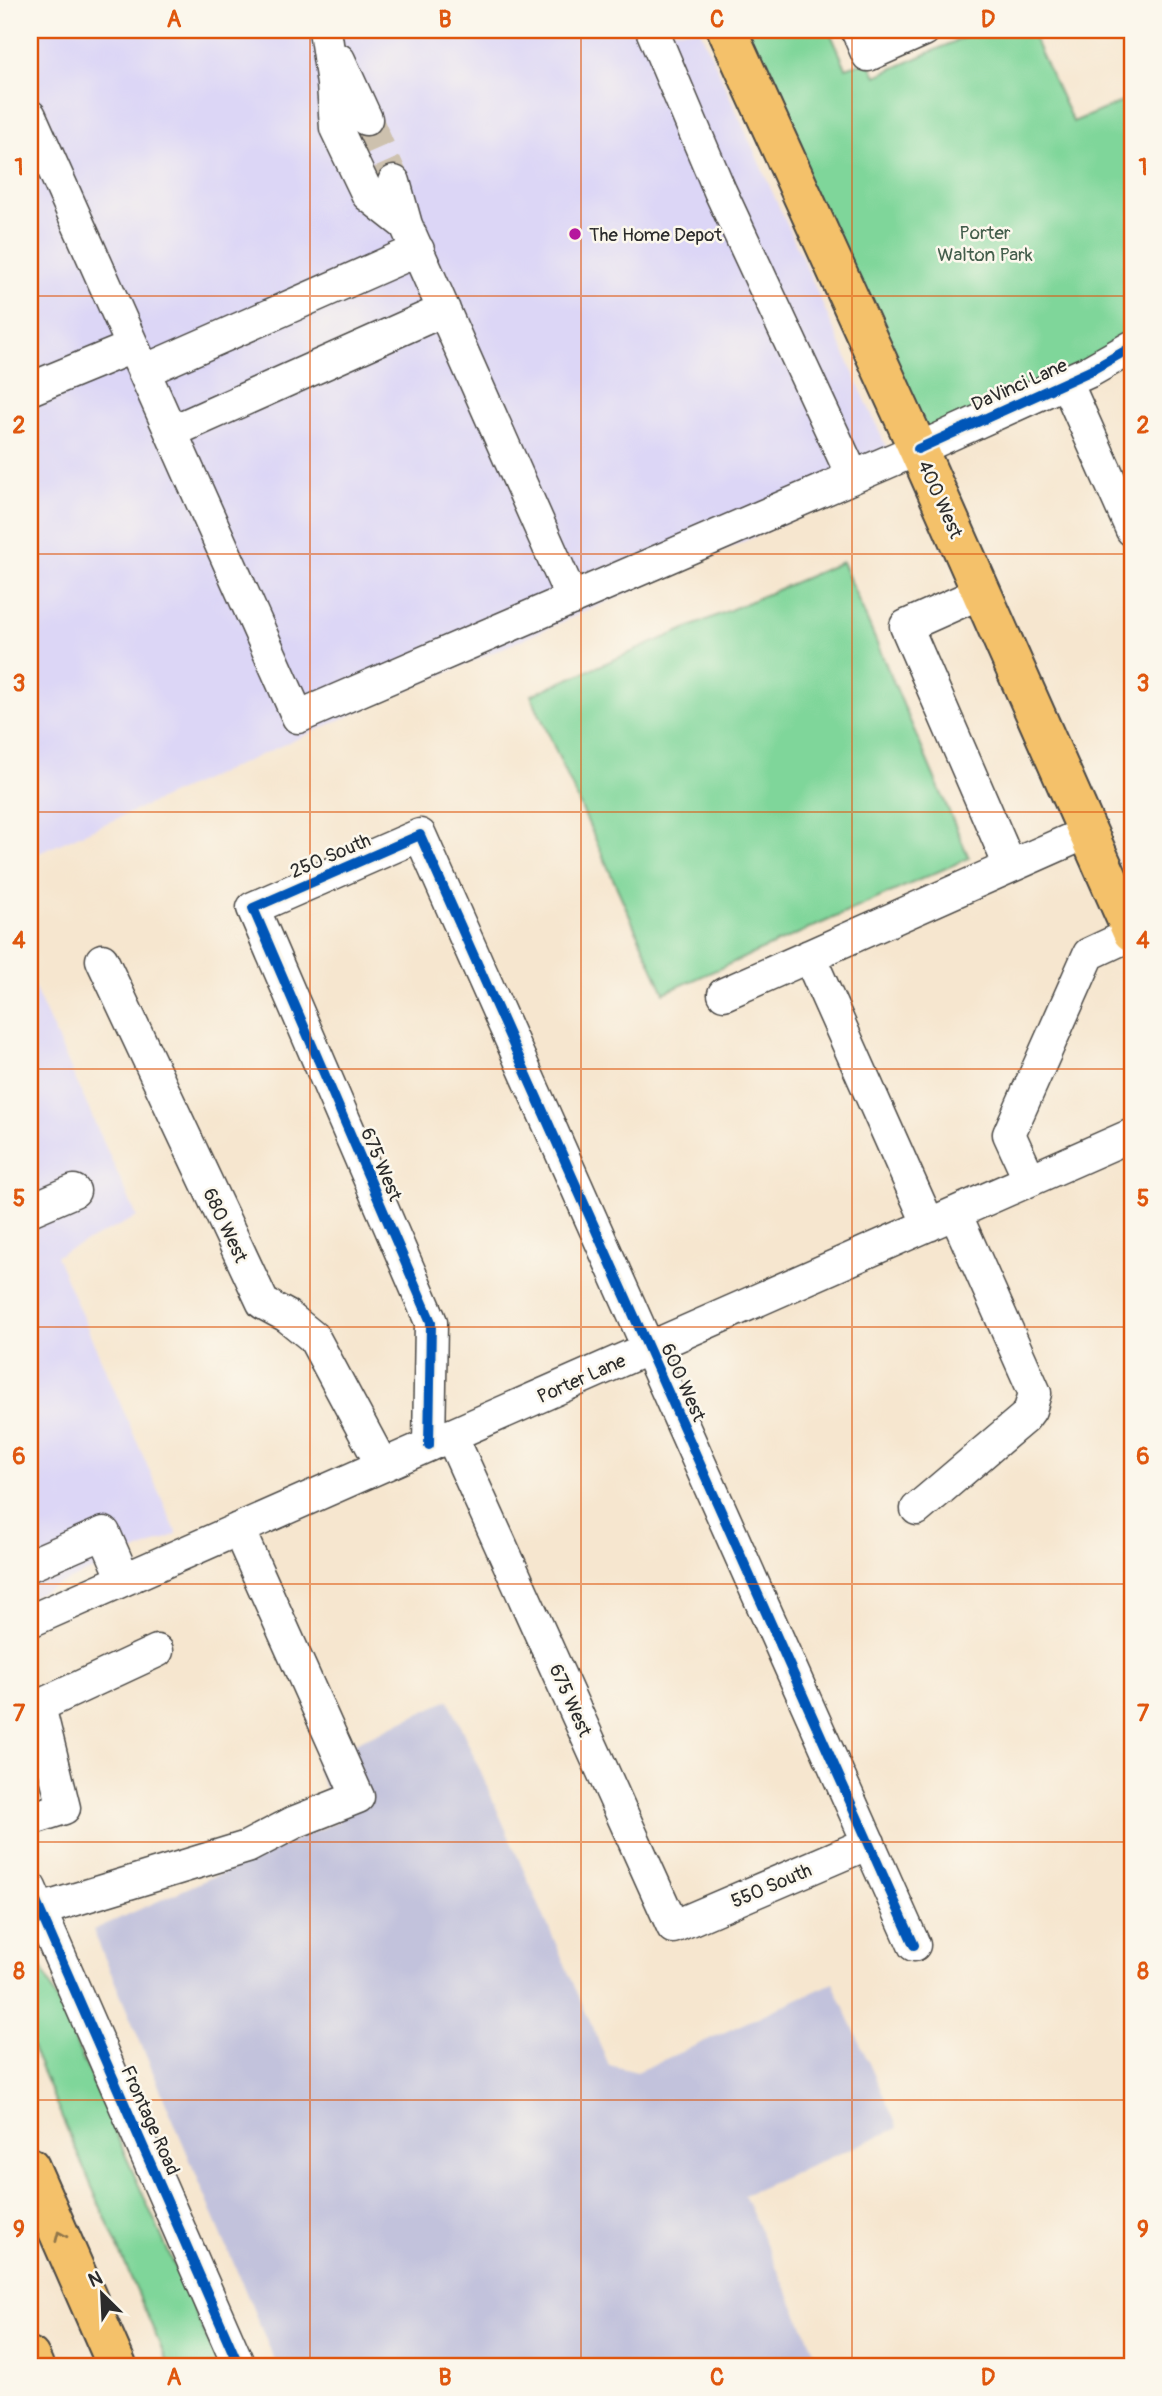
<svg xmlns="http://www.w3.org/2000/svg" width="1162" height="2396" viewBox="0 0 1162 2396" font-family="Pangolin,sans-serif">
<rect width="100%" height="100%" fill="#fbf7ec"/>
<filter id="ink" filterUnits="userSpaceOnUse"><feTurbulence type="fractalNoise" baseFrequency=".0143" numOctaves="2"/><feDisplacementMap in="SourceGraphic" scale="14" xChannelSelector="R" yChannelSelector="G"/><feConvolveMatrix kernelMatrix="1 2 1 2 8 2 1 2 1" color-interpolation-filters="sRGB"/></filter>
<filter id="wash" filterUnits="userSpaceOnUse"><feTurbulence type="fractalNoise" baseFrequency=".00686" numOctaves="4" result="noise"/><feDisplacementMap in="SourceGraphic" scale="28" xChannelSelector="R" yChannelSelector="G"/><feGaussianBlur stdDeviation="1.57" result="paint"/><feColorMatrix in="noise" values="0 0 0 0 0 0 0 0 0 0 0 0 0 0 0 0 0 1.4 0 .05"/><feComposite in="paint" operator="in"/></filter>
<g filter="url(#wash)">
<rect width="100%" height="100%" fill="#f6e6cf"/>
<path fill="#dcd6f6" d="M30,30H700L898,473L30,857Z
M30,978L137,1217L56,1256L177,1534L30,1597Z"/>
<path fill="#c2c2dc" d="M449,1700L609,2065L637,2072L833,1983L898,2128L744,2195L821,2366H277L93,1930L339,1821L314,1762Z"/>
<path fill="#7fd69a" stroke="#558062" stroke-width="2" d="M727,30H829L846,68L861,63L871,66L876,76L981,30H1030L1073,122L1132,98V347L918,449Z
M842,562L969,858L664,993L531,695Z
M30,1940L219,2366H169L30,2043Z"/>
</g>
<g filter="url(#ink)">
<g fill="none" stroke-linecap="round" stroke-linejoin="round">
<path stroke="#cdc1ae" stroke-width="32" stroke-dasharray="32 16" stroke-linecap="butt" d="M366,119L394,182"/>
<defs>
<path id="minor" d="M325,30L333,84L336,128L368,195L406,225L572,599
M652,30L720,191L853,477
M857,30L868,55L924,30
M339,60L366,119
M30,116L298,717L918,449L1090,371L1132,347
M394,182L406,225
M144,371L418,250
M1066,382L1132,530
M30,389L132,347
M171,432L444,310
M982,592L906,626L1010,866
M809,956L929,1225
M102,960L263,1303L287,1316L314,1338L382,1465
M724,994L1088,832
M1030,1180L1009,1134L1089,954L1132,934
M30,1210L74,1191
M451,1435L673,1927L869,1843
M429,1445L431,1322L253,908L420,835L914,1945
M917,1509L1024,1418L1030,1410L1035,1393L955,1213
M30,1565L104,1533L124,1579
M30,1621L1132,1135
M30,1819L64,1808L39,1706L157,1651
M30,1888L239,2366
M40,1910L247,1847L295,1822L358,1797L238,1529"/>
<path id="major" d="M727,30L918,449L1132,932"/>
<path id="highway" d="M30,2167L117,2366
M30,2357L34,2366"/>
</defs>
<use href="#minor" stroke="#494744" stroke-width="35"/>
<use href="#major" stroke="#494744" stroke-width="42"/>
<use href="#highway" stroke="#494744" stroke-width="42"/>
<use href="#minor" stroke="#fff" stroke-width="32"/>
<use href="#major" stroke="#f4c16a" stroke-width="38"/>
<use href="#highway" stroke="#f4c16a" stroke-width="38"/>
<defs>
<path id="cycleway" d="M918,449L1090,371L1132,347
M429,1445L431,1322L253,908L420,835L914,1945
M30,1888L239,2366"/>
</defs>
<use href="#cycleway" stroke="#fbf7ec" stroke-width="15"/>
<use href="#cycleway" stroke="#0057b8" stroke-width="10"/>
</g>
<defs><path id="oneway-chevron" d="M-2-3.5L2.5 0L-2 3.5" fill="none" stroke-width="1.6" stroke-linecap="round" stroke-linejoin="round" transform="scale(1.75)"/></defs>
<use stroke="#90764a" href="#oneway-chevron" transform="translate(60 2236) rotate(-114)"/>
</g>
<path fill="none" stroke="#df570e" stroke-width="2" stroke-opacity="0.55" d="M310,30V2366M581,30V2366M852,30V2366M30,296H1132M30,554H1132M30,812H1132M30,1069H1132M30,1327H1132M30,1584H1132M30,1842H1132M30,2100H1132"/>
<circle fill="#b5179e" stroke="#fbf7ec" stroke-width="2.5" cx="575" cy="234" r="7"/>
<g text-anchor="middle" stroke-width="5" stroke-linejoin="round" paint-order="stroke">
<g font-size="19" fill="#445e4c" stroke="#fbf7ec">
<text x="985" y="239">Porter<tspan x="985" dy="22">Walton Park</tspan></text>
</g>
<g font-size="19" fill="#2b2b2b" stroke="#fbf7ec" text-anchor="start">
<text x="589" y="241">The Home Depot</text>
</g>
<g font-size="19" fill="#2b2b2b" stroke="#fbf7ec">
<text transform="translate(1019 384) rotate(-24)" y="7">DaVinci Lane</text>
<text transform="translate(941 499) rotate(66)" y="7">400 West</text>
<text transform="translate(330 855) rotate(-23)" y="7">250 South</text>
<text transform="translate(382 1164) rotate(67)" y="7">675 West</text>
<text transform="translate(226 1225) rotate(65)" y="7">680 West</text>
<text transform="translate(581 1378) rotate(-24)" y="7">Porter Lane</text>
<text transform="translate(684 1382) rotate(66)" y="7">600 West</text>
<text transform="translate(571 1700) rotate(66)" y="7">675 West</text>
<text transform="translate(771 1885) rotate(-23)" y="7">550 South</text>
<text transform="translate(151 2120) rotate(66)" y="7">Frontage Road</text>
</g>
</g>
<rect width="1162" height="2396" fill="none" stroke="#fbf7ec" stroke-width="77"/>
<g transform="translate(102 2294) rotate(336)" stroke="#fbf7ec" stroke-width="5" paint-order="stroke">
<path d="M0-5L12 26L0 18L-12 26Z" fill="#2b2b2b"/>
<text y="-10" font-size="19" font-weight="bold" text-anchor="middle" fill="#2b2b2b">N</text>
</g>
<rect x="38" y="38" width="1086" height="2320" fill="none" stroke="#df570e" stroke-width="2.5"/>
<g font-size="23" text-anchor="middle" font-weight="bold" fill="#df570e">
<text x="174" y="27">A</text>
<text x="445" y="27">B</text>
<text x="717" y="27">C</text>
<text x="988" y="27">D</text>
<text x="19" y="175">1</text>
<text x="1143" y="175">1</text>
<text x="19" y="433">2</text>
<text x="1143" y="433">2</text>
<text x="19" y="691">3</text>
<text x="1143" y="691">3</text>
<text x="19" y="948">4</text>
<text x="1143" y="948">4</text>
<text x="19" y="1206">5</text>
<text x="1143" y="1206">5</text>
<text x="19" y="1464">6</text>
<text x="1143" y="1464">6</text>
<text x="19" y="1721">7</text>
<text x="1143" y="1721">7</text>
<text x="19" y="1979">8</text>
<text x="1143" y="1979">8</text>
<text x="19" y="2237">9</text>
<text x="1143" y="2237">9</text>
<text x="174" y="2385">A</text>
<text x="445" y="2385">B</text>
<text x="717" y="2385">C</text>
<text x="988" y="2385">D</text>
</g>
</svg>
